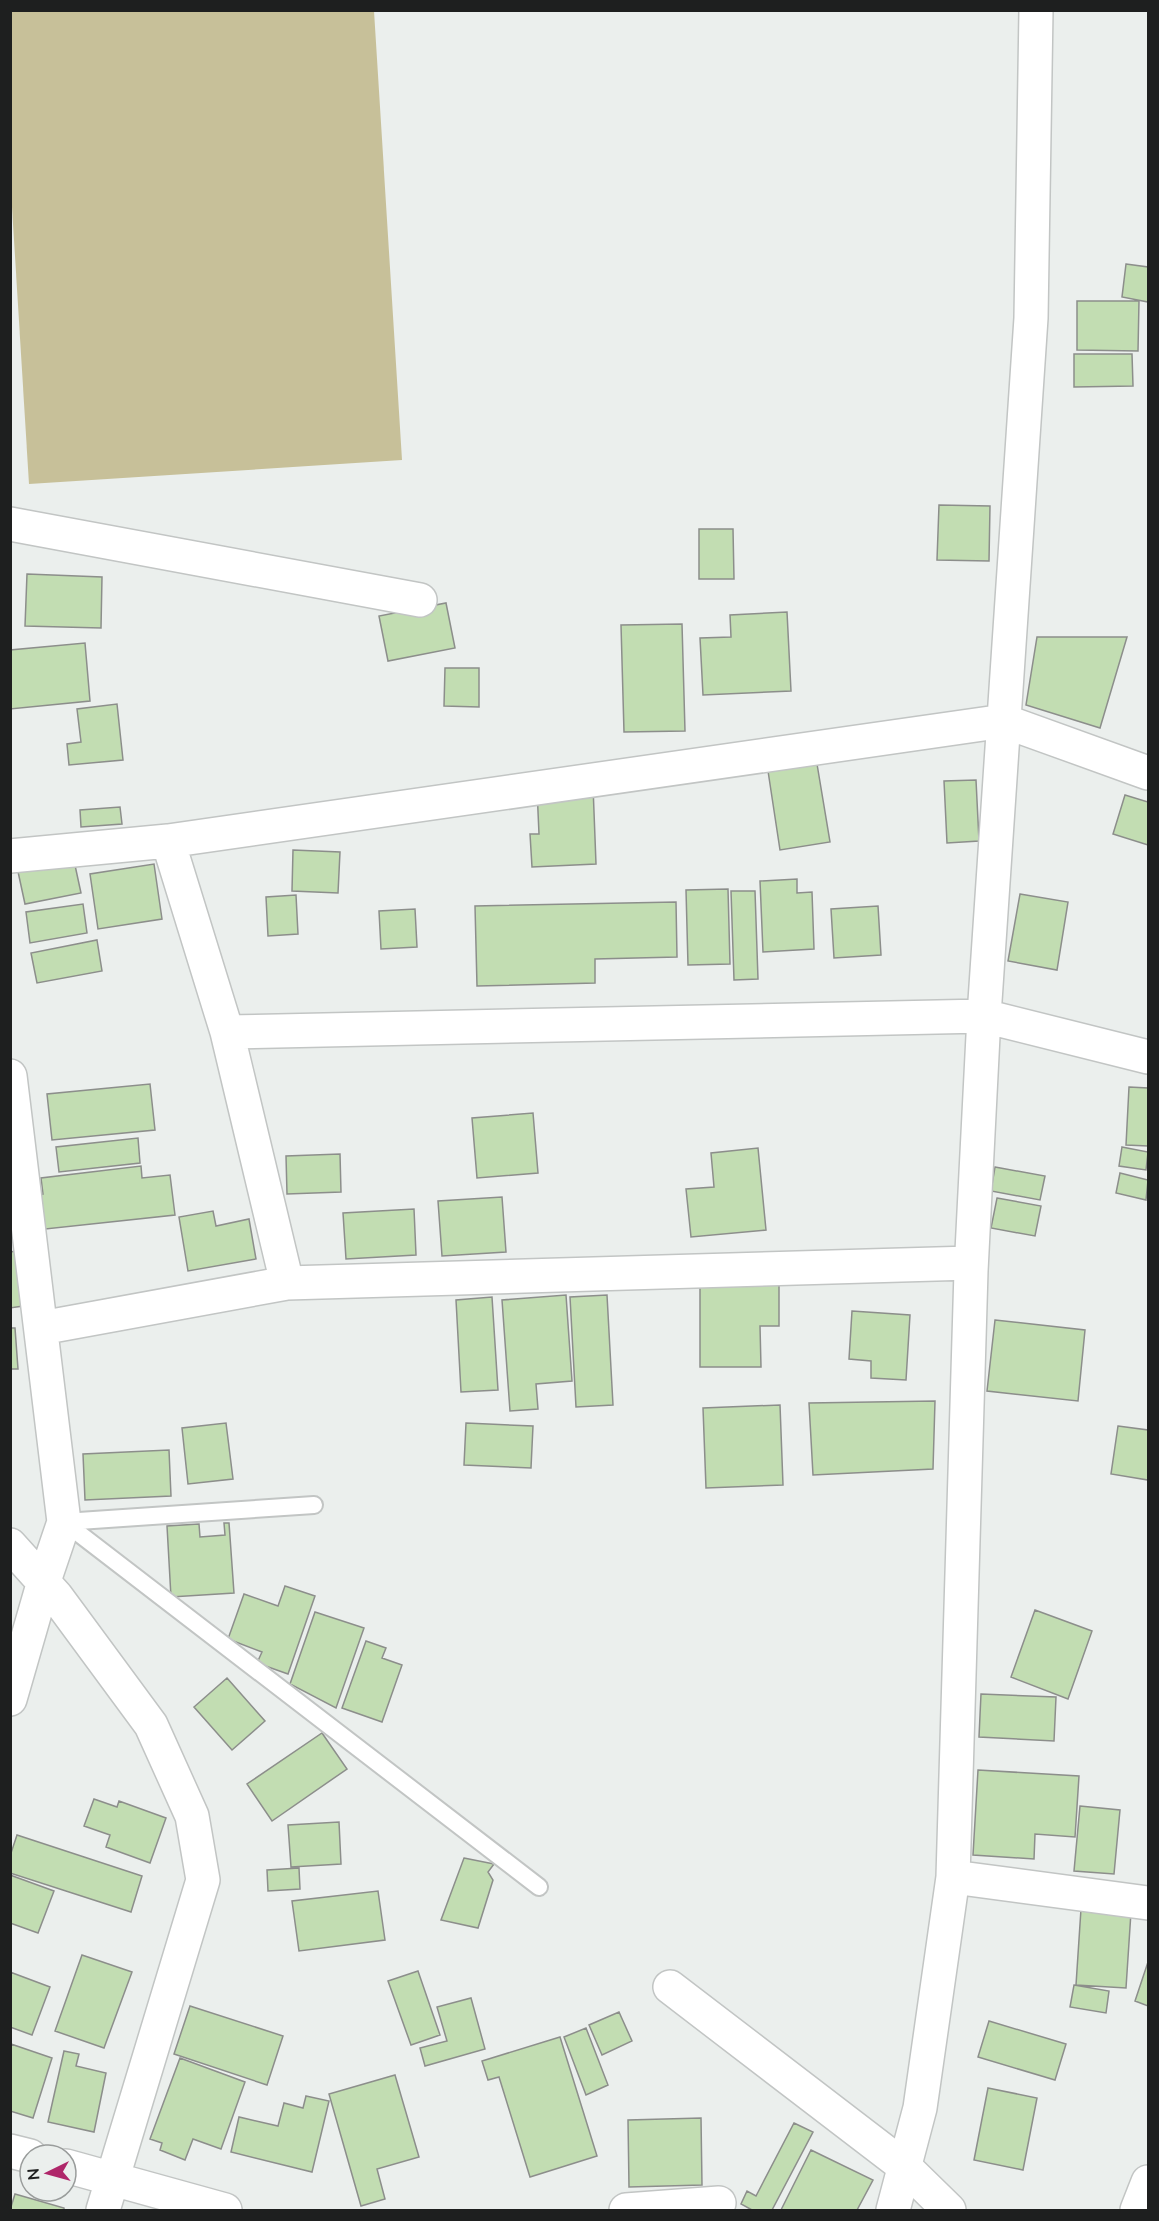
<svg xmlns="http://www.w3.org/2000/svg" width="1159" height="2221" viewBox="0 0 1159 2221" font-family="'Nunito Sans',sans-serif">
<rect width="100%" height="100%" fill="#ebefed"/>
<path fill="#c7c099" d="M10,11H374L402,460L29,484L11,191Z"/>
<path fill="#c2ddb2" stroke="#8c8e8b" stroke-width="1.5" d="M1126,264L1148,267V302L1122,297Z
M1077,301H1139L1138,351L1077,350Z
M1074,354H1132L1133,386L1074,387Z
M939,505L990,506L989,561L937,560Z
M699,529H733L734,579H699Z
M27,574L102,577L101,628L25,626Z
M446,603L455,648L388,661L379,616Z
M787,612L791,691L703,695L700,638L731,637L730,615Z
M682,624L685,731L624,732L621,625Z
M1037,637H1127L1100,728L1026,705Z
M85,643L90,701L10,709V650Z
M445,668H479V707L444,706Z
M117,704L123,760L69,765L67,744L81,742L77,709Z
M817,764L830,842L780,850L768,771Z
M976,780L979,841L947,843L944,781Z
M593,786L596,864L532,867L530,834H539L537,789Z
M1125,795L1148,802V845L1113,834Z
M120,807L122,824L81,827L80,810Z
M293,850L340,852L338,893L292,891Z
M73,856L81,893L25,904L17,867Z
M154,864L162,919L98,929L90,874Z
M797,879V893L812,892L814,949L763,952L760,881Z
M728,889L730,964L688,965L686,890Z
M731,891H755L758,979L734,980Z
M1020,894L1068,902L1057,970L1008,961Z
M296,895L298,934L268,936L266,897Z
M676,902L677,957L595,959V983L477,986L475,906Z
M83,904L87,933L30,943L26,912Z
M878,906L881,955L834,958L831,909Z
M415,909L417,947L381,949L379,911Z
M97,940L102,971L37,983L31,953Z
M150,1084L155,1130L52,1140L47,1094Z
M1129,1087L1148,1088V1146L1126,1145Z
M533,1113L538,1173L477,1178L472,1118Z
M138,1138L140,1163L59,1172L56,1147Z
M1122,1147L1148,1152L1146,1170L1119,1166Z
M758,1148L766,1230L691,1237L686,1189L714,1187L711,1153Z
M340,1154L341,1192L287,1194L286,1156Z
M141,1166L142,1178L170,1175L175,1215L36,1230L32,1195L43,1194L41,1178Z
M995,1167L1045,1176L1040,1200L991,1191Z
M1120,1173L1148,1180L1146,1200L1116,1193Z
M502,1197L506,1252L442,1256L438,1201Z
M997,1198L1041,1206L1035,1236L991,1228Z
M414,1209L416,1255L346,1259L343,1213Z
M213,1211L216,1226L249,1219L256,1259L188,1271L179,1217Z
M17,1251L23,1306L10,1308V1252Z
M700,1279H779V1326H760L761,1367H700Z
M566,1295L572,1381L536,1384L538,1409L510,1411L502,1300Z
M607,1295L613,1405L576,1407L570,1297Z
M492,1297L498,1390L461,1392L456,1300Z
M852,1311L910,1315L906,1380L871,1378V1361L849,1359Z
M995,1320L1085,1330L1078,1401L987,1391Z
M10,1328H15L18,1369H10Z
M935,1401L933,1469L813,1475L809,1403Z
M780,1405L783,1485L706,1488L703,1408Z
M226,1423L233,1479L188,1484L182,1428Z
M466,1423L533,1426L531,1468L464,1465Z
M1118,1426L1148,1430V1480L1111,1474Z
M169,1450L171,1496L85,1500L83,1454Z
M224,1523H229L234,1593L171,1597L167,1526L199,1524L200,1537L225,1535Z
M285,1586L315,1596L288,1674L257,1663L262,1652L228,1639L244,1594L278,1606Z
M1035,1610L1092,1631L1068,1699L1011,1677Z
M315,1612L364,1628L336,1708L290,1684Z
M366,1641L386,1648L382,1658L402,1665L382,1722L342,1708Z
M227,1678L265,1721L232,1750L194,1707Z
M981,1694L1056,1697L1054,1741L979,1737Z
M322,1733L347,1769L272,1821L247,1784Z
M978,1770L1079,1776L1075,1837L1035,1834L1034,1859L973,1855Z
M94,1799L117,1807L119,1801L166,1818L150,1863L106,1847L110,1835L84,1826Z
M1080,1806L1120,1810L1114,1874L1074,1871Z
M339,1822L341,1864L291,1867L288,1825Z
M17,1835L142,1876L131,1912L10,1873V1856Z
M464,1858L494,1864L488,1872L493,1880L478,1928L441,1920Z
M299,1868L300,1889L268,1891L267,1870Z
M10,1875L54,1891L38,1933L10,1923Z
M378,1891L385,1940L299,1951L292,1901Z
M1081,1909L1131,1912L1126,1988L1076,1985Z
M82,1955L132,1972L104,2048L55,2031Z
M1148,1962V2006L1135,2001Z
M418,1971L440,2035L411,2045L388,1981Z
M10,1972L50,1987L32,2035L10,2027Z
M1074,1985L1109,1991L1106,2013L1070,2007Z
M471,1998L485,2049L425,2066L420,2048L447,2041L437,2007Z
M190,2006L283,2036L267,2085L174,2054Z
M619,2012L632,2041L602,2055L589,2025Z
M989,2021L1066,2044L1055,2080L978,2057Z
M586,2028L608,2085L586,2095L564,2037Z
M560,2037L597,2156L530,2177L499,2077L488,2080L482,2061Z
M11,2044L52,2058L33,2118L10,2111Z
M64,2051L79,2054L76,2066L106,2073L94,2132L48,2122Z
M180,2058L245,2082L221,2149L193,2139L185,2160L160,2150L162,2143L150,2139Z
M395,2075L419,2157L377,2169L385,2199L361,2206L329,2094Z
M988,2088L1037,2098L1023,2170L974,2160Z
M306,2096L329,2101L312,2172L231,2152L239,2117L278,2126L284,2103L303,2108Z
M701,2118L702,2185L629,2187L628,2120Z
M794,2123L813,2132L772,2210H752L741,2204L747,2191L756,2196Z
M811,2150L873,2180L857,2210H781Z
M15,2194L64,2208V2210H10Z"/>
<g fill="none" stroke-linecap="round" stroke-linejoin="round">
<defs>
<path id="lane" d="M64,1522L539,1887
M64,1522L314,1505"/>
<path id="street" d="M10,524L420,600
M168,841L227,1032L287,1283
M10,856L168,841L1004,721L1148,773
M227,1032L984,1016L1148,1057
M10,1076L64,1522L44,1581L10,1699
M41,1328L287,1283L971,1263
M10,1545L56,1596L151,1725L192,1816L203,1880L103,2210
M953,1877L1148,1903
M670,1987L905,2167L949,2210
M10,2151L30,2156
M66,2166L225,2210
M626,2210L719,2203
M893,2210L920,2108L953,1877L971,1271L984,1016L1031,318L1036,10
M1137,2210L1148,2182"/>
</defs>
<use href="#lane" stroke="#c2c5c4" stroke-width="20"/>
<use href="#street" stroke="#c2c5c4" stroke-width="36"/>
<use href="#lane" stroke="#fff" stroke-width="16"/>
<use href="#street" stroke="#fff" stroke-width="33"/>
</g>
<rect width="1159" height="2221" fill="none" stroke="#1e1f1f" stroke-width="24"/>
<g transform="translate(48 2173) rotate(265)"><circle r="28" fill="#ebefed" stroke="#999c9b" stroke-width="1.5"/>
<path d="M0-4.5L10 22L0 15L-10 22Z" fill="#af276a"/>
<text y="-9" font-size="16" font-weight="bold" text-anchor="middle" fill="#1e1f1f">N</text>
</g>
</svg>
